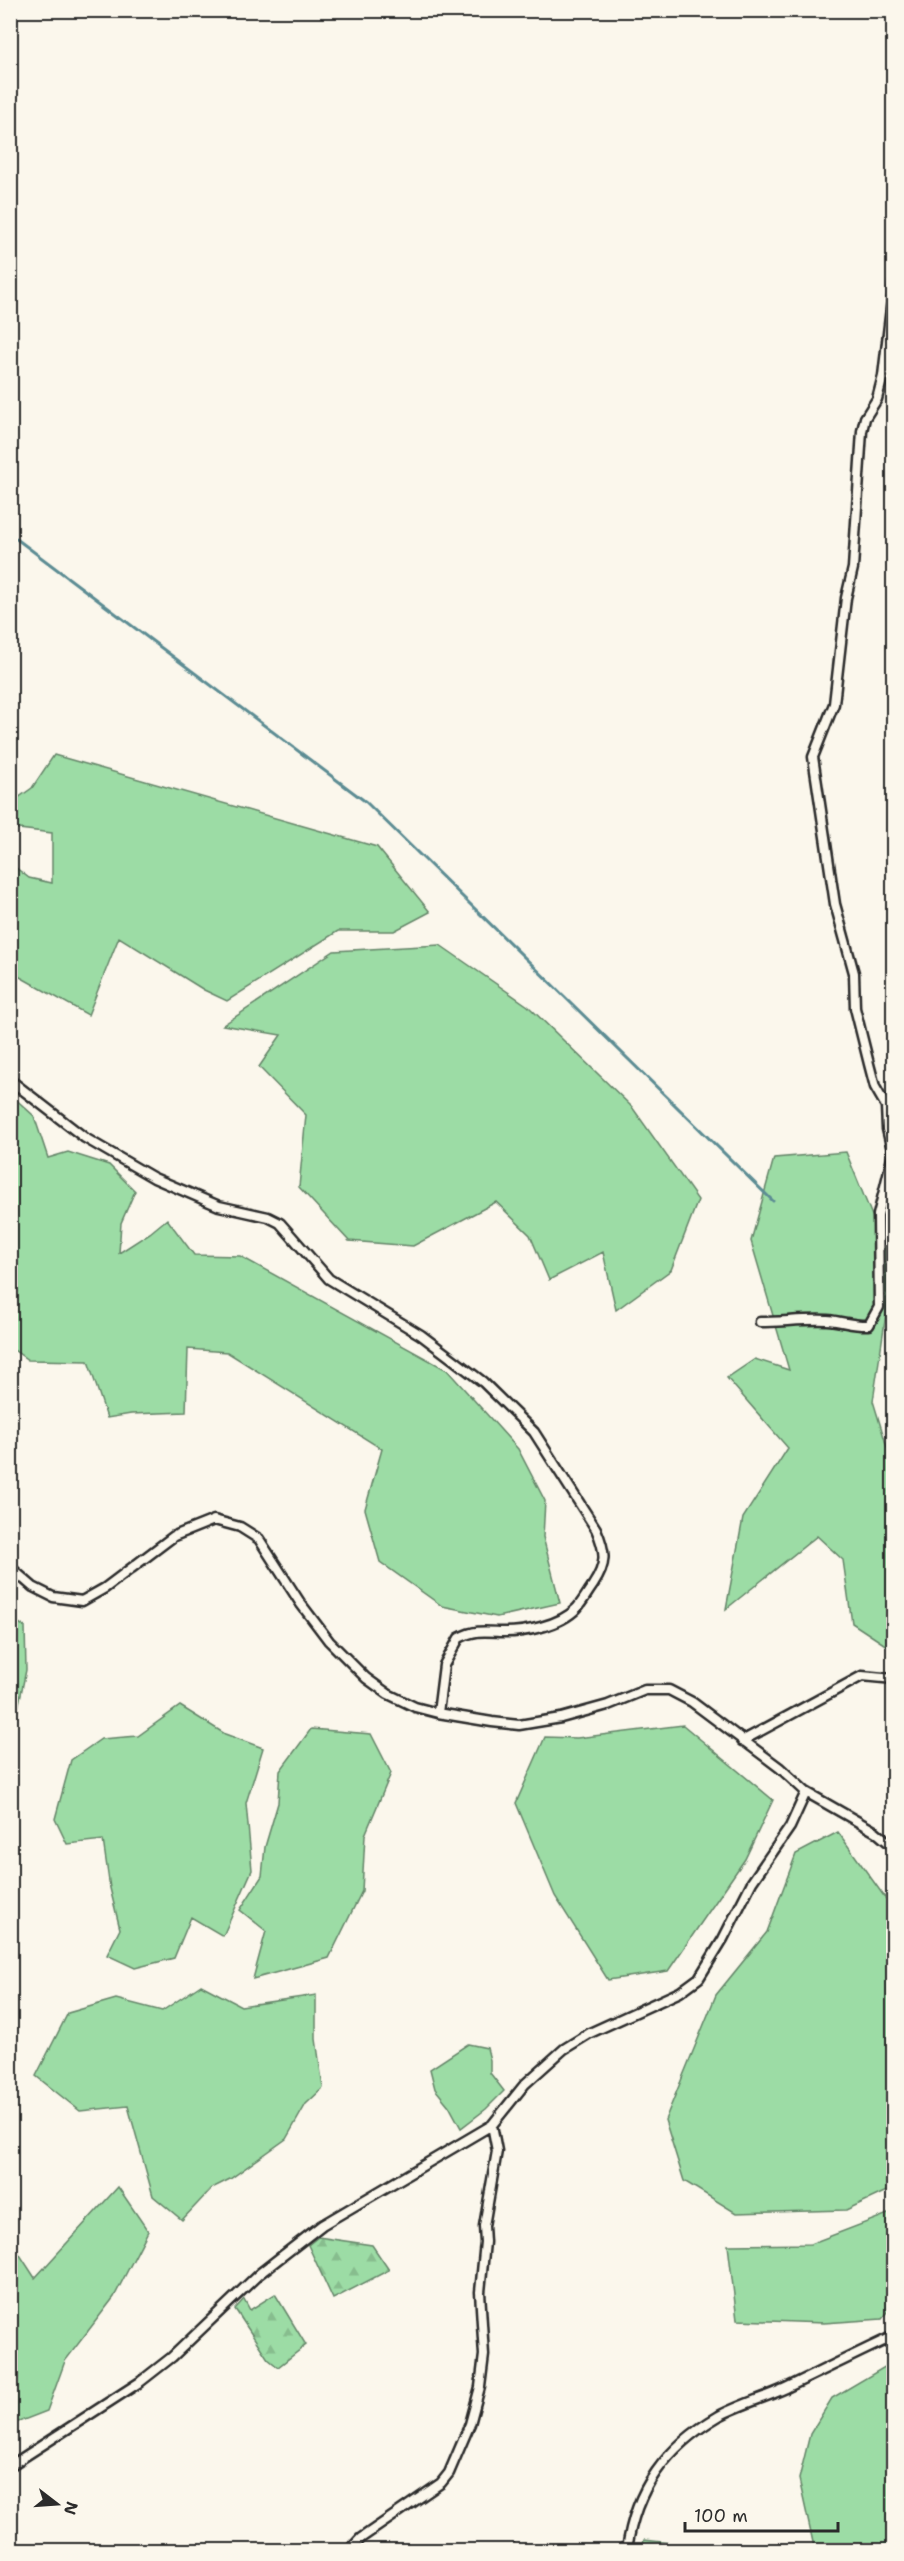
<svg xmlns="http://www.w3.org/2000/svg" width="904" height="2561" viewBox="0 0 904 2561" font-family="'Shantell Sans',sans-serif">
<defs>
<pattern id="forest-firs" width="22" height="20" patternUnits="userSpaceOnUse" patternTransform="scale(1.5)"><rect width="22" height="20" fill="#9cdca5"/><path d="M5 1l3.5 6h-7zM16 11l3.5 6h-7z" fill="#87bd8e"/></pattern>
</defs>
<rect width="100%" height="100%" fill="#fbf7ec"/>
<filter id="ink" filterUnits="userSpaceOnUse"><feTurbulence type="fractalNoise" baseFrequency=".0167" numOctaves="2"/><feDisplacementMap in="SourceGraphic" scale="12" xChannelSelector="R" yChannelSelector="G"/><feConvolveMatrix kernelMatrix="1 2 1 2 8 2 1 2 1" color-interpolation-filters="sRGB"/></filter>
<g filter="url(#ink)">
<path fill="#9cdca5" stroke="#648468" stroke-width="1.5" d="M54,755L377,847L430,912L394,931H338L227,1001L204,990L119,937L88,1015L11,972V864L29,878L52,883V833L11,828V803L32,788Z
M440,945L528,1006L632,1107L698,1200L671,1270L616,1310L603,1252L549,1280L530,1235L496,1202L413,1246L349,1241L299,1187L306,1115L259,1067L281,1035L223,1025L334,951Z
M10,1094L34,1116L48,1158L68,1152L109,1165L135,1191L121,1223L119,1253L150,1233L167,1219L194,1255L240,1256L447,1370L518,1449L545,1501L543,1537L560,1603L497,1617L442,1606L380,1562L365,1509L382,1449L227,1352L188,1349L186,1412L131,1414L107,1418L88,1361L28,1360L11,1348Z
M846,1152L893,1267L873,1401L890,1457L893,1458V1650L852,1623L843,1560L817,1536L726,1609L743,1518L788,1448L727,1378L755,1359L789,1370L751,1241L774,1158Z
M11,1618L25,1627L26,1670L11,1742Z
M180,1706L225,1734L263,1748L246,1803L252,1870L223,1936L191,1917L174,1958L135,1968L107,1955L120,1929L110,1888L103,1840L67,1844L55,1819L71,1760L101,1739L138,1736Z
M683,1725L773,1800L745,1859L668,1971L608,1980L555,1896L516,1803L545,1737L577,1738Z
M311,1729L371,1734L391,1773L365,1835L362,1891L329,1958L253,1979L266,1931L240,1910L262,1876L265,1847L278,1803L280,1771Z
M838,1832L886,1899L893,1904V2188L846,2210L736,2213L684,2181L665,2120L716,1995L767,1932L796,1854Z
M201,1985L241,2006L316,1995V2039L323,2088L306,2104L286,2139L230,2179L212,2188L182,2220L153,2196L128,2106L80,2111L36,2076L68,2013L116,1999L162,2011Z
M468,2044L487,2048L490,2060V2073L504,2091L486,2109L461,2128L449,2106L435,2089L430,2069Z
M118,2187L148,2231L114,2297L65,2361L47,2411L11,2425V2241L35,2278Z
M893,2212V2306L882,2319L824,2323L737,2320L728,2245L810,2244Z
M893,2362V2550H845L814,2547L799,2479L810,2434L832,2398Z
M644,2540L716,2548L715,2550H642Z"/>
<path fill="url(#forest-firs)" stroke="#648468" stroke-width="1.5" d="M318,2237L372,2245L389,2270L333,2299L308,2245Z
M275,2294L306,2345L278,2367L268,2359L235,2309L244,2299L250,2310Z"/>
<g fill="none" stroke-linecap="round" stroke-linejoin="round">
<path stroke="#5c8c93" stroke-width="3" d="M10,534L366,802L773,1201"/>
<defs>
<path id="street" d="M10,1080L85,1138L154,1178L219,1206L268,1217L280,1223L329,1279L421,1335L483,1382L534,1432L596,1529C606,1552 607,1564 593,1585C588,1592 583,1601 577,1608C560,1626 523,1633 499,1632C483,1631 474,1630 459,1638L444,1665L438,1713
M760,1322C782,1322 804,1319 827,1320C842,1321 854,1326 869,1325L879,1307L878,1215L893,1154L887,1129L886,1106L875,1087L869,1064L855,1008L854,973L835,904L813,757L834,704L846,598L853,568L862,431L865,418L877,399L883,376L894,282
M10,1567L33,1587L53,1597L82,1601L105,1588L174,1536L214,1520L240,1527L259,1539L301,1604L329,1641L366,1678L388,1694L415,1707L438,1713L492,1722L519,1725L561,1718L608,1705L645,1690H669L692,1702L780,1768L806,1792L876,1832L894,1847
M742,1741L862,1676L894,1679
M10,2466L140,2382L172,2357L259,2274L322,2225L492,2125L525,2084L564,2049L590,2033L680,1992L699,1978L723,1939L752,1882L790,1827L806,1792
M350,2550L361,2538L441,2483L449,2473L470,2424L480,2387L484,2355L480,2292L485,2242L484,2226L497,2151L492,2125
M627,2550C635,2489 666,2447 719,2416C739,2405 764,2398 786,2388C822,2371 857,2353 894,2336"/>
</defs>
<use href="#street" stroke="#2b2b2b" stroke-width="13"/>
<use href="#street" stroke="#fbf7ec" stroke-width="8"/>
</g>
</g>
<rect width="904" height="2561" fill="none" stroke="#fbf7ec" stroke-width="36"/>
<rect x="18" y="18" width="868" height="2525" fill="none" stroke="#2b2b2b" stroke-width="2" filter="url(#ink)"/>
<g transform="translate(57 2504) rotate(107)" stroke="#fbf7ec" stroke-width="4.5" paint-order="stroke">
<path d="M0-4.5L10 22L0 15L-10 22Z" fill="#2b2b2b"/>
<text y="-9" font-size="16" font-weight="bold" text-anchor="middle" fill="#2b2b2b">N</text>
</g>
<path d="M685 2522v9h153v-9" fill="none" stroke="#2b2b2b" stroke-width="3"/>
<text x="694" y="2522" font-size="18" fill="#2b2b2b" stroke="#fbf7ec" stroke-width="4.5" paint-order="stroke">100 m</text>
</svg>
